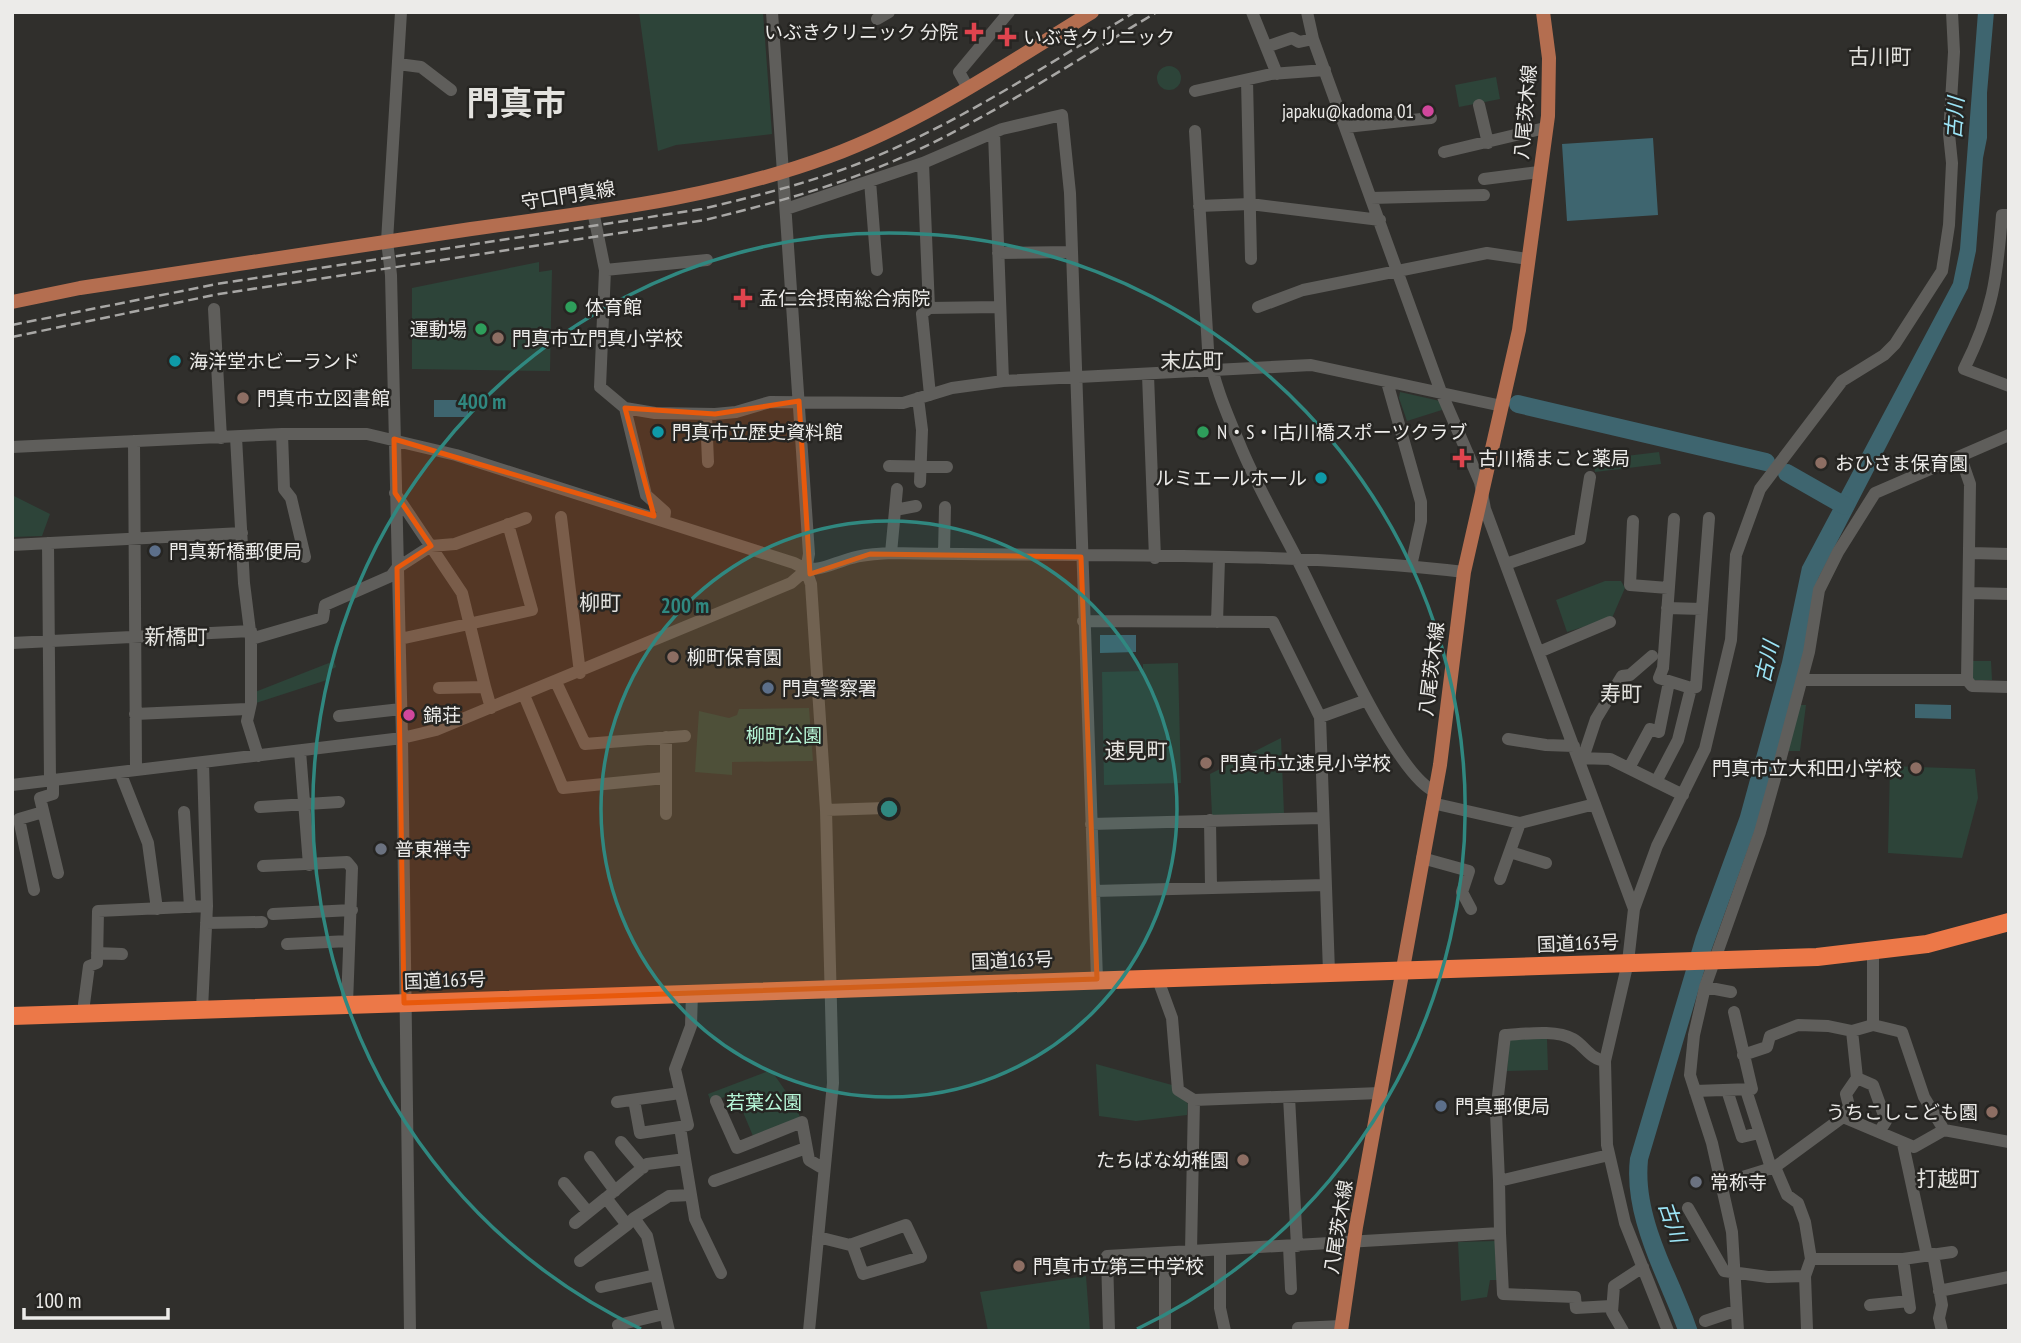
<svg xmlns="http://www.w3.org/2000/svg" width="2021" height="1343" viewBox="0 0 2021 1343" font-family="'PT Sans Narrow','Noto Sans JP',sans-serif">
<rect width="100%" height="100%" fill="#302f2c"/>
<path fill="#2d4439" d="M639,12H763L772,134L676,145L658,151Z
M1157 78a12 12 0 1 1 24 0a12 12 0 1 1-24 0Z
M1496,77L1500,99L1459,107L1455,85Z
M539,262V272L552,270L550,371L412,369V288Z
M1400,392L1440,401L1445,409L1407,421L1399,398Z
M1659,452L1661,464L1595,472L1593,460Z
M12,495L50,514L42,536L12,537Z
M1605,581H1621L1625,588L1612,618L1567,632L1556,600Z
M334,661L336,667L328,671L330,679L256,703L255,692Z
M1971,661H1991L1992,680H1972Z
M1178,663L1181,783L1104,785L1102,672L1143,671V664Z
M1799,705H1806L1800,751H1788Z
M809,708L813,761L732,762V775L695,772L699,711L729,718L737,715L739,709Z
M1281,738L1284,814L1212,815L1210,774Z
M1890,766L1975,769L1978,798L1962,858L1888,853Z
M1510,1038L1547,1039L1548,1070L1507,1071Z
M1096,1064L1172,1085L1188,1104L1187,1115L1136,1121L1099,1116Z
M771,1070L796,1106L801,1120L753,1136L735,1093L711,1102L708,1094Z
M1495,1241L1497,1280H1490L1487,1297L1461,1301L1458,1242Z
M1086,1276L1090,1331H988L980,1292Z"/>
<path fill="#3e656f" d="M1978,12H1994L1987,93V138L1983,158L1976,251L1968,288L1818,579L1804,652L1759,819L1706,965L1648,1160C1642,1220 1680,1276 1698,1331H1678C1658,1277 1623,1217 1630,1158L1696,936L1740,816L1782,662L1802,567L1953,283L1960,249Z
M1653,138L1658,215L1567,221L1562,144Z
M434,400H468V417H434Z
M1100,635H1136V652L1100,653Z
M1915,704L1951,705V719L1915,718Z"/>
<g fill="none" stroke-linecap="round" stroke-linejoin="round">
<path stroke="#3e656f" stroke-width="18" d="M1518,404L1766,462
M1787,473L1845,506"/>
<path stroke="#5f5e5b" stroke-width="12" d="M401,12L387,241L391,275L402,738L410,1331
M772,12L809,554L806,570L811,584L826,810L833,1083L809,1331
M1252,12L1277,74
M1307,12L1313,39L1441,392L1480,482L1485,509L1634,909
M877,19L889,12
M1266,47L1292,38L1299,42L1313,39
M398,64L421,67L451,90
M1247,80L1251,259
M968,88L959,72L1009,12
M1195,91L1271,74L1325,70
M1479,105L1488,143
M1346,127L1431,118
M1195,131L1208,349C1213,382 1227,414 1240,445C1256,484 1278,522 1297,559C1321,605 1393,773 1434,791
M994,133L1003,381
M1444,152L1545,128
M923,163L929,308L999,307
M1484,179L1539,172
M870,181L877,270
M1371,198L1484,195
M1199,206L1250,204L1380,220
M786,209L923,163L1002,129L1062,115L1070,193L1097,979
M593,211L605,270L600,387L625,408L655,413L715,414L736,412L770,402L903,403L952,388L1003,381L1311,365L1502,406
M2009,215H2002C1997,279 1993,311 1964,369L2009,386
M998,253L1071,252
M605,270L707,260
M1258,307L1303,290L1487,253L1528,259
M929,308L922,314L930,395
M214,309L221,438
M1148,375L1155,558
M1387,382L1421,502V521L1411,566
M918,398L922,430L920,482
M625,408L646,495L665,512L664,520
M706,414L708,462
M282,434L284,489L291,498L305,557
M236,437L244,583L251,639V703L247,721L258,756
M134,441L136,769
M12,447L282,434H367L456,455L794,563C816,576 829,564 852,558C865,554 878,554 891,553C1081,557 1275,550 1464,572
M1961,458L1970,484L1967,680L1972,686L2009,687
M889,466L947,467
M395,493L462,593L485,687
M895,510L916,506
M561,517L580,673
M1674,519L1663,668L1659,678L1691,688L1696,687L1709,518
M1633,521L1630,585L1668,588
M48,543L50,781
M12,545L242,533
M891,553L897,489
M1971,553L2009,554
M944,554L945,507
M1506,564L1580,539L1590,477
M1970,593L2009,594
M1667,608L1702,609
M1083,621L1273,622L1320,717L1329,972
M1217,622L1219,559
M251,639L323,618L325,605L391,576L397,568L431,546L455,544L526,518
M400,639L532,610L508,524
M12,643L251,631
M1539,652L1610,622
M1802,680H1967
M556,682L585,744L685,736
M439,688L485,687L491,708
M524,695L563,788L665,778
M135,714L247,709
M339,716L401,709
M1320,717L1367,700
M666,737V814
M1508,739L1546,745L1574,746
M300,751L309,865
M1578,758L1610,759L1683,795
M1583,758L1596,719L1622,676L1630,675L1652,656
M1629,768L1650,729L1659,732L1669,682
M120,772L148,843L157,909
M53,781V794L40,798L58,873
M1656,782L1678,740L1691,688
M12,785L402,738L436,730L791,583L806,570
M1432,803L1520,823L1595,804
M260,807L339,802
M826,810L885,808
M184,812L190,907
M1210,820L1211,887
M1091,824L1323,818
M1510,852L1546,863
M1422,858L1469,871L1462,892L1471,909
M263,866L347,862L352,868L347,1004
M1500,879L1520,823
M34,890L19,819L43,812
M1094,891L1325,885
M273,914L352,910
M206,923L262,922
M287,944L349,941
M1873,952V1025
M97,953L122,954
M1157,977L1172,1018L1178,1090L1194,1100
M1705,987L1731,992
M84,1004L89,966L97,963L98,911L207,906
M202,1009L207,906L203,762
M1743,1055L1767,1047L1770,1036L1798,1025L1828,1026L1852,1031L1873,1025L1902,1032L1924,1097L1944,1130
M1857,1078L1873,1085L1886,1121L1879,1132
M1727,1090L1742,1137L1759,1133
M1746,1090L1771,1168
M1695,1091L1752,1089L1734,1012
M1289,1097L1297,1246
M634,1100L640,1133L680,1127
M716,1101L737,1148L802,1122L809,1160L824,1169
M617,1102L680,1093
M1843,1117L1849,1106L1846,1094L1857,1078L1852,1031
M621,1142L643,1168
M1903,1144L1927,1255
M590,1157L615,1191
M685,1159L695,1219L721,1273
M1775,1167L1787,1195L1798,1203L1805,1222L1811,1259L1805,1276L1807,1329
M714,1181L806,1148
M1499,1181L1496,1113L1505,1035C1524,1034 1556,1029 1573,1039C1585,1046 1590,1059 1605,1061
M564,1183L588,1212
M1720,1184L1775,1167L1843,1117L1914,1147L1944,1130L2009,1142
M1688,1208L1724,1271L1768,1277L1805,1276
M634,1218L669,1196L691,1195
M575,1223L606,1198
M1500,1233L1503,1294L1575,1297L1576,1308L1611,1306
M818,1237L850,1245L906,1225L921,1257L863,1274L852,1244
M1289,1246L1291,1289
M1220,1250V1308L1225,1331
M1191,1251L1194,1100L1380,1093
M1933,1254L1942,1305L1939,1318L1942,1331
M1811,1259H1903L1952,1252
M1903,1259L1910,1308
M580,1261L627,1225
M601,1287L656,1275
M1939,1291L2009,1277
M1870,1305L1909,1301
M1705,1321L1735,1311
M618,1325L664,1314
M1298,1328L1342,1326
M669,1331L647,1236L634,1218L627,1225L606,1198L647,1164L685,1159L680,1127L688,1125L675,1069L691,1026L692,993
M1109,1331L1107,1256L1500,1233L1499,1181L1609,1155
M1165,1331V1253
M1623,1331L1612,1312L1614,1286L1643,1267
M1668,1331L1625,1223L1607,1145L1605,1061L1628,962L1634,909L1657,846L1705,749L1731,640L1736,555L1760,489L1842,381L1884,355L1895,344L1942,271L1949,225L1952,163L1949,134L1954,52L1952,12
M1738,1331L1732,1232L1712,1143L1690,1075L1694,1035L1705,987L1760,832L1781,757L1809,652L1819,590L1838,552L1875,493L2009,435"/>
<path stroke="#b46e50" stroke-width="14" d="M12,302L80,288C210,268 340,248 471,229C592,212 715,199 830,156C924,121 1007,64 1092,12
M1341,1331L1356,1227L1440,765L1464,572L1519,330L1548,116L1549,58L1543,12"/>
<path stroke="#ec7848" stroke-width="18" d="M12,1016L1817,957L1927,944L2009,922"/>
<path stroke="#a8a7a5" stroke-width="2.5" stroke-dasharray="10 5" stroke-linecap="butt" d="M12,325L217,284L702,209C756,196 809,183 860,163C958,124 1046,65 1135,12
M12,337L219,294L705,220C774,203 842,185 907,155C994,115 1075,61 1157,12"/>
</g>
<path fill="#e8590c" fill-opacity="0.2" stroke="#e8590c" stroke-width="5" stroke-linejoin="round" d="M799,401L810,574L870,554L1081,557L1097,979L404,1003L397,568L431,546L395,493L394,439L654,516L625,408L715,414Z"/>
<circle cx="889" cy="809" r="288" fill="#308880" fill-opacity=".12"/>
<g fill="none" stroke="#308880" stroke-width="3.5">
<circle cx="889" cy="809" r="288"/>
<path d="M641 1329A576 576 0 1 1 1137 1329"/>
</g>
<g fill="#e0444e" stroke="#262522" stroke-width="2.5">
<path d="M970.5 21.5h7v7h7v7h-7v7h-7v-7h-7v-7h7z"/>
<path d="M1003.5 26.5h7v7h7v7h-7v7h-7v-7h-7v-7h7z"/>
<path d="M739.5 287.5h7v7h7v7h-7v7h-7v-7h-7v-7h7z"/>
<path d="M1458.5 447.5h7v7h7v7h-7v7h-7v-7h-7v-7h7z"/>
</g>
<g fill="#d1479c" stroke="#262522" stroke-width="2.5">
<circle cx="1428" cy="111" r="7"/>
<circle cx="409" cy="715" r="7"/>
</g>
<g fill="#2e9e5b" stroke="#262522" stroke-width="2.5">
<circle cx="571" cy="307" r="7"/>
<circle cx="481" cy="329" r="7"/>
<circle cx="1203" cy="432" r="7"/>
</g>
<g fill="#8d6e63" stroke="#262522" stroke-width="2.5">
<circle cx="498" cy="338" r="7"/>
<circle cx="243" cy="398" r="7"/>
<circle cx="1821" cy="463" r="7"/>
<circle cx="673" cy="657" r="7"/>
<circle cx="1206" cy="763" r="7"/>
<circle cx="1916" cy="768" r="7"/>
<circle cx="1992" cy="1112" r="7"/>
<circle cx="1243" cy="1160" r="7"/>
<circle cx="1019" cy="1266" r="7"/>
</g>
<g fill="#0f9aa8" stroke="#262522" stroke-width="2.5">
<circle cx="175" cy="361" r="7"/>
<circle cx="658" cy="432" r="7"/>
<circle cx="1321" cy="478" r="7"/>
</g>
<g fill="#5c6f8a" stroke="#262522" stroke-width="2.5">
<circle cx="155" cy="551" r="7"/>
<circle cx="768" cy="688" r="7"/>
<circle cx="1441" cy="1106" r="7"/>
</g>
<g fill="#6b7280" stroke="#262522" stroke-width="2.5">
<circle cx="381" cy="849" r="7"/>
<circle cx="1696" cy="1182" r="7"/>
</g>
<g text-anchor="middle" stroke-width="5" stroke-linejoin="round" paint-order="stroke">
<g font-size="19" fill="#ecebe9" stroke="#262522" text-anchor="start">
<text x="958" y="39" text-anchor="end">いぶきクリニック 分院</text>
<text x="1023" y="44">いぶきクリニック</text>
<text x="1414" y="118" text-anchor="end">japaku@kadoma 01</text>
<text x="759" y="305">孟仁会摂南総合病院</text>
<text x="585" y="314">体育館</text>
<text x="467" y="336" text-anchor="end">運動場</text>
<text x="512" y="345">門真市立門真小学校</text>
<text x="189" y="368">海洋堂ホビーランド</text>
<text x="257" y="405">門真市立図書館</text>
<text x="672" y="439">門真市立歴史資料館</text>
<text x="1217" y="439">N・S・I古川橋スポーツクラブ</text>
<text x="1478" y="465">古川橋まこと薬局</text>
<text x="1835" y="470">おひさま保育園</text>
<text x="1307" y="485" text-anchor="end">ルミエールホール</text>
<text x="169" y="558">門真新橋郵便局</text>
<text x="687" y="664">柳町保育園</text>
<text x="782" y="695">門真警察署</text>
<text x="423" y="722">錦荘</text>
<text x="1220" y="770">門真市立速見小学校</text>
<text x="1902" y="775" text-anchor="end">門真市立大和田小学校</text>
<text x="395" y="856">普東禅寺</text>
<text x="1455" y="1113">門真郵便局</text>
<text x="1978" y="1119" text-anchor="end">うちこしこども園</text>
<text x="1229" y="1167" text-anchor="end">たちばな幼稚園</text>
<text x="1710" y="1189">常称寺</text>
<text x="1033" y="1273">門真市立第三中学校</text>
</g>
<g font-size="19" fill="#ecebe9" stroke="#262522">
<text transform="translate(1525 112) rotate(-85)" y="7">八尾茨木線</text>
<text transform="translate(568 195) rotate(-9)" y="7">守口門真線</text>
<text transform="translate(1431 669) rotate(-83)" y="7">八尾茨木線</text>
<text transform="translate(1578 943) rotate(-2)" y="7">国道163号</text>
<text transform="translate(1012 960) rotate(-2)" y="7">国道163号</text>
<text transform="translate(445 980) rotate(-2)" y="7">国道163号</text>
<text transform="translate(1338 1227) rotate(-81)" y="7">八尾茨木線</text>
</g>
<g font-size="19" fill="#b6f5d6" stroke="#262522">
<text x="784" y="742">柳町公園</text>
<text x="764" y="1109">若葉公園</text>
</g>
<g font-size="21" fill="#e4e3df" stroke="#262522">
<text x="1880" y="64">古川町</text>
<text x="1192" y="368">末広町</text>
<text x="600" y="610">柳町</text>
<text x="176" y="644">新橋町</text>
<text x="1621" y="701">寿町</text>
<text x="1136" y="758">速見町</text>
<text x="1948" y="1186">打越町</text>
</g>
<g font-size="21" font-style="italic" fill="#9ce5f7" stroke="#262522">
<text transform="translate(1955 118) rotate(-86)" y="7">古川</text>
<text transform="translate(1767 662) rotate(-77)" y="7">古川</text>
<text transform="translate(1672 1222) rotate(71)" y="7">古川</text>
</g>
<g font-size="33" font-weight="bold" fill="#e4e3df" stroke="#262522">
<text x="516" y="115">門真市</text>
</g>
</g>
<circle cx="889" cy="809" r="10" fill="#308880" stroke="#262522" stroke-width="3.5"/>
<g font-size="21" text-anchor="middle" font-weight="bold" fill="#308880" stroke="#262522" stroke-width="5" stroke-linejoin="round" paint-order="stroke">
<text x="482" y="409">400 m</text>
<text x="685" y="613">200 m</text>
</g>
<rect width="2021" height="1343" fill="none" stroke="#ecebe9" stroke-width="28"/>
<path d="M24 1308v10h144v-10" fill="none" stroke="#ecebe9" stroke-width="3.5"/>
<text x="35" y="1308" font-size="21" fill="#ecebe9" stroke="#262522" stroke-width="5" paint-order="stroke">100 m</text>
</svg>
